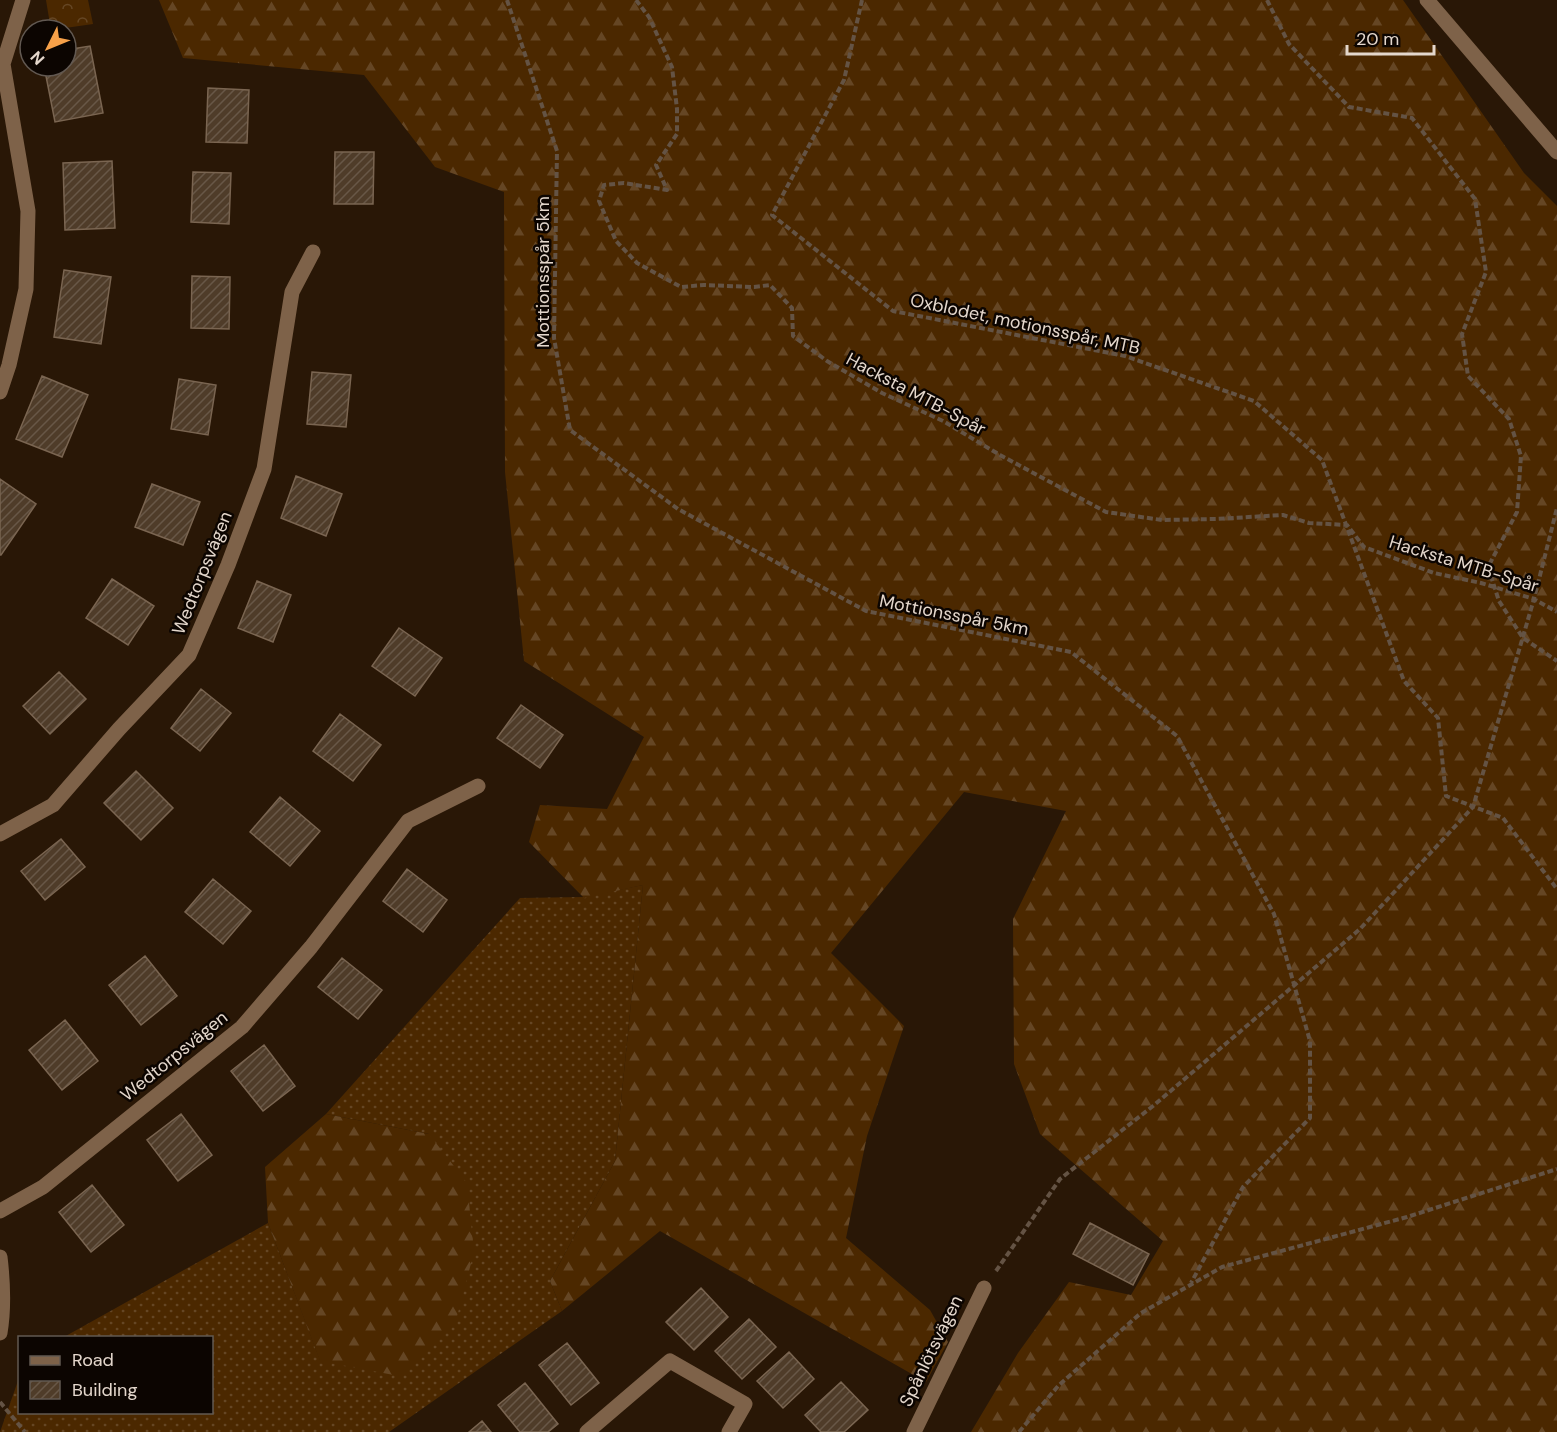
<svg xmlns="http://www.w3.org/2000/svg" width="1557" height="1432" viewBox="0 0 1557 1432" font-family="'DM Sans',sans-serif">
<defs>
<pattern id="grass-dots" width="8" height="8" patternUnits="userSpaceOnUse" patternTransform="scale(1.5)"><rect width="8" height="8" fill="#4b2800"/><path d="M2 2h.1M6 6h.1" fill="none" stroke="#654624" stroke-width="1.8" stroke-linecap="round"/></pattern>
<pattern id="forest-firs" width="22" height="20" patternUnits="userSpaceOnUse" patternTransform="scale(1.5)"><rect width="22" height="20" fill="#4b2800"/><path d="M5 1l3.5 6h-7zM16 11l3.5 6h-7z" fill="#654624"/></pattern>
<pattern id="park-crowns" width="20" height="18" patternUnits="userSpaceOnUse" patternTransform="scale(1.5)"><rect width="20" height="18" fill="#4b2800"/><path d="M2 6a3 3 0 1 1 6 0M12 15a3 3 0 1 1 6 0" fill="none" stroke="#654624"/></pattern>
<pattern id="building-hatch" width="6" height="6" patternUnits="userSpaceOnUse" patternTransform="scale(1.5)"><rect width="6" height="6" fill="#4f3c29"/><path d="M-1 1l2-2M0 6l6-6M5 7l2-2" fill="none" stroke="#685747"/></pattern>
</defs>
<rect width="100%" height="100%" fill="#291706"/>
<path fill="url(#grass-dots)" d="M643,885L615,1161L550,1281L562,1311L389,1432H0L19,1378L20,1412H212V1338L64,1337L268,1223L320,1360L429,1134L326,1114L520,898L584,897Z"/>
<path fill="url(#forest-firs)" d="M159,0H1403L1524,173L1557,206V1432H971L1018,1353L1069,1282L1131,1295L1163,1241L1040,1134L1014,1064L1013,919L1066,811L964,792L831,953L904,1026L867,1136L846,1238L930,1310L948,1342L926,1382L660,1231L562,1311L550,1281L615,1161L643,885L584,898L529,842L540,805L607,809L644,737L524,661L505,472L504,192L435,167L364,75L183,58Z
M326,1114L429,1134L467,1183L474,1252L455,1324L399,1376L320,1361L268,1223L265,1167Z"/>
<path fill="url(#park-crowns)" d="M46,0H88L93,24L51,30Z"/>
<path fill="url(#building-hatch)" stroke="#7a6551" stroke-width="1.5" d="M90,46L103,113L55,122L44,66H66V50Z
M208,88L249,90L247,143L206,142Z
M335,152H374L373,204H334Z
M112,161L115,228L65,230L63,163Z
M193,172L231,173L229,224L191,222Z
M64,270L111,277L101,344L54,337Z
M192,276L230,277L229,329L191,328Z
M312,372L351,375L346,427L307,424Z
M42,376L88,395L62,457L16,439Z
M179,379L216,385L208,435L171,429Z
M296,476L342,494L326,536L281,518Z
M0,479L36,504L1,555H0Z
M152,484L200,502L183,545L135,527Z
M112,579L154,606L128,645L86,618Z
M257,581L291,595L273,642L238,628Z
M399,628L442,658L415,696L372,666Z
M59,672L86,699L50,734L23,706Z
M201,689L231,713L200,751L171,728Z
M521,705L563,735L540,768L497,738Z
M340,714L381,745L353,781L313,751Z
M136,771L173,808L141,840L104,803Z
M280,797L320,831L290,866L250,832Z
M61,839L85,867L45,900L21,871Z
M407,869L447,900L423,932L383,901Z
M213,879L251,911L223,944L185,912Z
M145,956L177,996L141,1025L109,985Z
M342,958L382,990L358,1019L318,987Z
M65,1020L98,1061L62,1090L29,1050Z
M264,1045L295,1086L263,1111L231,1071Z
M181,1114L212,1155L178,1181L147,1140Z
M92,1185L124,1225L91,1252L59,1212Z
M1090,1223L1149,1254L1133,1285L1073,1254Z
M701,1288L728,1317L694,1350L666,1322Z
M749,1319L776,1347L742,1379L715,1351Z
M567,1343L599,1383L571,1405L539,1365Z
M789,1352L814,1379L783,1408L757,1381Z
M841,1382L868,1410L844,1432H821L805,1415Z
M525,1383L558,1424L548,1432H520L498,1405Z
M482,1421L491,1432H469Z"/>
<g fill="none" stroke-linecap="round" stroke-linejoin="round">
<path stroke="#645344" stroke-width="4" stroke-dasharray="6 3" stroke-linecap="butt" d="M507,0L557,151L554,338L570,430L678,509L866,611L1071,652L1177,736L1274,914L1310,1041V1118L1243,1187L1191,1283
M636,0L649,17L672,67L677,109V134L656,165L667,190L624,183L604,185L599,201L616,241L637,263L681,287L704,285L754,287L770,285L792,308L793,336L827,361L882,393L943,421L1000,455L1106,512L1162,520L1216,519L1283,515L1309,523L1347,525L1364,547L1434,573L1481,583L1534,599L1557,612
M862,0L844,80L772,215L893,311L1125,356L1254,401L1322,460L1404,681L1438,718L1446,796L1503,818L1557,889
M1267,0L1289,44L1349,107L1412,118L1475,199L1486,272L1462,334L1468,376L1509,419L1521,456L1517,512L1488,567L1499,601L1523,638L1557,661
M996,1271L1060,1179L1153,1106L1360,929L1473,807L1534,599L1557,508
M0,1402L25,1432
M1019,1432L1059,1385L1141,1313L1222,1267L1407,1217L1557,1169"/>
<path stroke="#7e6249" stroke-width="15" d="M1427,0L1557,152
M0,392L9,365L26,289L28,211L3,64L23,0
M0,834L53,805L119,729L189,655L228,565L264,469L292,292L313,252
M0,1211L43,1187L242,1027L311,947L408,821L478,786
M0,1257C3,1282 4,1309 0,1333
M587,1432L670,1361L745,1404L729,1432
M914,1432L984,1288"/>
</g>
<g text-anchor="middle" stroke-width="5" stroke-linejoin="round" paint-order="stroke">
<g font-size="18" fill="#e4d7cc" stroke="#0c0501">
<text transform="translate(543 272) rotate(-90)" y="6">Mottionsspår 5km</text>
<text transform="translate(1025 324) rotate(12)" y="6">Oxblodet, motionsspår, MTB</text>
<text transform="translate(916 394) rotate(28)" y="6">Hacksta MTB-Spår</text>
<text transform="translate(1464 564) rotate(17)" y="6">Hacksta MTB-Spår</text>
<text transform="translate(202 573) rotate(-68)" y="6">Wedtorpsvägen</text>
<text transform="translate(954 615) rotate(11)" y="6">Mottionsspår 5km</text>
<text transform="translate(174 1056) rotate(-39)" y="6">Wedtorpsvägen</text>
<text transform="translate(931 1351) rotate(-64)" y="6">Spånlötsvägen</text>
</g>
</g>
<rect x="18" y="1336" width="195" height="78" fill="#0c0501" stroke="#625952" stroke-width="1.5"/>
<rect x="30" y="1356" width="30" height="9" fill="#7e6249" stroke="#625952" stroke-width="1.5"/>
<text x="72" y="1366" font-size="18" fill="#e4d7cc">Road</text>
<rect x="30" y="1381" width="30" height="18" fill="url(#building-hatch)" stroke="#625952" stroke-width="1.5"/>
<text x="72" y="1396" font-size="18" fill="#e4d7cc">Building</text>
<g transform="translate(48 48) rotate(227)"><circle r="28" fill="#0c0501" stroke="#625952" stroke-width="1.5"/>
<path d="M0-4.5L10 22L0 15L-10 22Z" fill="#f7a149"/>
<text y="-9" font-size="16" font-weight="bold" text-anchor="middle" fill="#e4d7cc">N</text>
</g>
<path d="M1347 45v9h87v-9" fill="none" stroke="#e4d7cc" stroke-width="3"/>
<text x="1356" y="45" font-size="18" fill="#e4d7cc" stroke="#0c0501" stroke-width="4.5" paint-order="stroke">20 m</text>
</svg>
